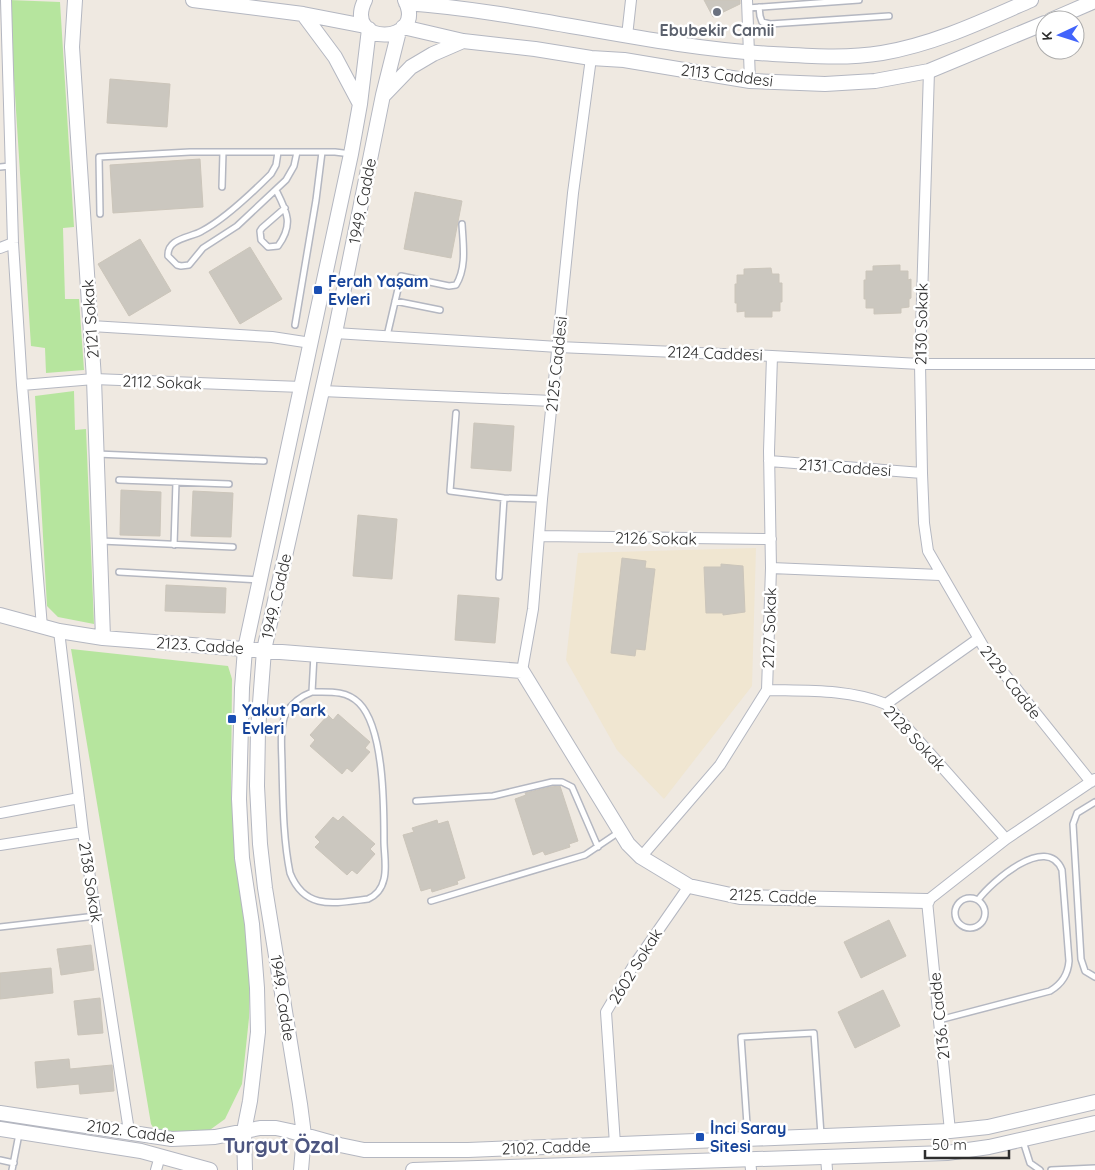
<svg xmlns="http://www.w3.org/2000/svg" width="1095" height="1170" viewBox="0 0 1095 1170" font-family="Quicksand,sans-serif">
<rect width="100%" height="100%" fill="#efe9e1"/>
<path fill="#f0e6d1" d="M756,548L752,686L664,799L617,750L566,660L578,553Z"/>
<path fill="#b6e59e" d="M9,0L60,2L74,227L63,228L65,299H79L84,370L46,373L45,348L31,346Z
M74,391L75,430L86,429L94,624L58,617L47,606L35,396Z
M71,649L228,666L232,679L231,795L250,966L249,1018L242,1084L225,1119L207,1132L158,1135L151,1124Z"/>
<path fill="#cbc7bf" stroke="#cbc5ba" d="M704,0H740V4L713,17Z
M110,79L170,84L167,127L107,123Z
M200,159L203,207L113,213L110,165Z
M415,192L462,201L451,258L404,249Z
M140,239L171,291L129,316L98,264Z
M250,247L282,299L240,324L209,272Z
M900,265V271H908V280L911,279V298L909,299V307L901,308V313L874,314V308H866V299H864V280H866V271H873V266Z
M771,268L772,274H779V283H782V302H780V311H772V317H745V311L737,312V303H735V284H737V275H744V269Z
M474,423L514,426L511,471L471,468Z
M121,490L161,492L160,536L120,535Z
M193,491L233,493L231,537L191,536Z
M358,515L397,519L392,579L353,576Z
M622,558L646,561L645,568L655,569L645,650L636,649L635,656L611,653Z
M721,564L743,566L745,612L723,615V613H706L704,567H721Z
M166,585L226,588L225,613L165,611Z
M458,595L499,598L495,643L455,640Z
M338,714L370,742L365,748L370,752L352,772L347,768L342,774L310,746L315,740L310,735L328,715L333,720Z
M560,786L578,841L569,844L570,847L545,855L543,851L533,855L515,799L526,795L525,793L550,787Z
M343,816L375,844L370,849L375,854L357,874L352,870L347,875L315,847L320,842L315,837L333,817L338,821Z
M437,820L438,824L448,821L465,878L457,881L458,884L432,892L431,888L421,891L403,835L414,832L412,828Z
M889,920L906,956L861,978L844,942Z
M91,945L94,970L61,975L57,949Z
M51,968L53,993L0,999V973Z
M883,990L900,1026L855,1048L838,1012Z
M100,998L103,1033L78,1035L74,1001Z
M69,1059L70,1069L112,1065L114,1091L80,1094L79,1084L37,1088L35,1062Z"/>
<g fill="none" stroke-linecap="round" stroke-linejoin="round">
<defs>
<path id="lane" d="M759,7L760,16L762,22L770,24L889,16
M748,8L859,0
M278,152L276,165L271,174C254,191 223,220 202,231C190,238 167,238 168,256L177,265L181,266L189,265L203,248L237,226L286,180L294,166L297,152
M0,167L10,166
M222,187L223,152
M276,190C287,212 294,224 278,246L268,247L261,240L260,231L262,228L285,208
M100,214L99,157L190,152H335L351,154
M395,301L440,310
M295,325L316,200L322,152
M387,336L401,276L449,286L456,285C467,267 463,244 462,224
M456,413L450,491L504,498L542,499
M97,454L264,461
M119,480L229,484
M101,541L233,547
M174,545L176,482
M119,572L259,580
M499,577L504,498
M312,692C329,692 346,690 359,703C384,728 384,806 384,841C384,853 387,867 384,879C382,888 377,895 368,899C335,903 305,911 290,873C283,838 283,802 282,766C282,750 279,729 286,713C292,703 301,696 312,692Z
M312,692L314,655
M416,801L493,796L552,782H562L572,787L598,847
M1095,802L1077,813L1073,824L1081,959L1085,971L1095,977
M955 913a15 15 0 1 1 30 0a15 15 0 1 1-30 0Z
M431,901L585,855L619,832
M0,927L96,916
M939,1020L1050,991C1062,984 1068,975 1069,961L1062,870C1047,833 991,882 978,900
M748,1139L741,1037L814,1033L821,1135
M1023,1141L1030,1163L1040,1170
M0,1160L14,1163
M12,1170L19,1134
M1051,1170L1095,1168"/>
<path id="street" d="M6,0L13,243L22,385L42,627
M747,0L750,81
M627,36L631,0
M929,71L920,364L922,473L924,523L928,551L986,651L1091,782
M0,248L13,243
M91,326L272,337L311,343
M335,333L558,347L772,356L920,364H1095
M22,385L94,379L302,387
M322,391L552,401
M769,461L922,473
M540,536L771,539
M771,568L940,575
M59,631L83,832L129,1131
M522,671L533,609L542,499L573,193L591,58
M767,690C807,691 848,689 886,704L1006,839
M886,704L978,639
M0,813L79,798
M0,845L83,832
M641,857L720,765L767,690L771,568L769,451L772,356
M950,1131L927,901L1006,839L1095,779
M615,1144L606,1012L632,968L689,886
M826,1157L827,1170
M750,1159L751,1170
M156,1170L160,1156"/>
<path id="secondary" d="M75,0L72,47L94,379L103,638
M193,0L303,14L365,26
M365,0C342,47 428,45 405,0
M406,3C529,12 649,47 773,54C809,56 846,59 882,53C935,44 983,21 1031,0
M303,14L335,57L360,104
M1051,20L1095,1
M403,27L463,41L535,49L591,58L624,60L750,81L825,84L875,81L929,71L1045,23
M384,95L411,67L433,54L463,41
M0,615L59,631L103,638L522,671L628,844L641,857L689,886L740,897L927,901
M0,1113L172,1139L215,1137L260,1128H276L290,1131L340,1145L364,1150H468L950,1131L988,1127L1095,1102
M0,1129L141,1151L210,1170
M245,1170L244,1131L250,1101L258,1032L257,988L252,924L242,858L239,799L242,688L245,649L351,154L360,104L369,29
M301,1170L304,1135L300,1104L265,888L260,844L257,786L258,730L264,650L335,333L383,95L399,31
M413,1170L947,1153L989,1147L1095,1123"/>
</defs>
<use href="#lane" stroke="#b4b7c1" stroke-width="8"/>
<use href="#street" stroke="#b4b7c1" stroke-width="12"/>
<use href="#secondary" stroke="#b4b7c1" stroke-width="16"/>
<use href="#lane" stroke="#fff" stroke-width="5"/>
<use href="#street" stroke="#fff" stroke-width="10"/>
<use href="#secondary" stroke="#fff" stroke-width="14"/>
</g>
<circle fill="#6b7280" stroke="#fff" stroke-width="2" cx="717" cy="12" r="5"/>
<g fill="#1a4fb4" stroke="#fff" stroke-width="2">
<rect x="313" y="285" width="10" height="10" rx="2.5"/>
<rect x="227" y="714" width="10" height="10" rx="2.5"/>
<rect x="695" y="1132" width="10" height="10" rx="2.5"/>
</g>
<g text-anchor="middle" stroke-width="5" stroke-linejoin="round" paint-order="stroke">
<g font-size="16" font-weight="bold" fill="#5b616d" stroke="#fff">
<text x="717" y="36">Ebubekir Camii</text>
</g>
<g font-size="16" fill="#2e2e2e" stroke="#fff">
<text transform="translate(727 75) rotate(7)" y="6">2113 Caddesi</text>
<text transform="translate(362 201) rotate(-79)" y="6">1949. Cadde</text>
<text transform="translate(90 319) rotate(-94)" y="6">2121 Sokak</text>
<text transform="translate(921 324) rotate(-89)" y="6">2130 Sokak</text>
<text transform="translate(715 353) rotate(2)" y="6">2124 Caddesi</text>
<text transform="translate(556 364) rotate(-84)" y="6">2125 Caddesi</text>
<text transform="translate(162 382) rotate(2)" y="6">2112 Sokak</text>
<text transform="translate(845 467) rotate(4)" y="6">2131 Caddesi</text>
<text transform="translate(656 538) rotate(1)" y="6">2126 Sokak</text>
<text transform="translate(276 596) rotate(-77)" y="6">1949. Cadde</text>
<text transform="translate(769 628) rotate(-88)" y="6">2127 Sokak</text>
<text transform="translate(200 645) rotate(4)" y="6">2123. Cadde</text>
<text transform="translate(1011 682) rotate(52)" y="6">2129. Cadde</text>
<text transform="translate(915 738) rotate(47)" y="6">2128 Sokak</text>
<text transform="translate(91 882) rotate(81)" y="6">2138 Sokak</text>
<text transform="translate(773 896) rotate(3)" y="6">2125. Cadde</text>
<text transform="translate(635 966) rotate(-58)" y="6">2602 Sokak</text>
<text transform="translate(283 998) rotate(81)" y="6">1949. Cadde</text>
<text transform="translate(939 1016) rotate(-96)" y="6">2136. Cadde</text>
<text transform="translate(131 1131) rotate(8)" y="6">2102. Cadde</text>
<text transform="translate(546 1147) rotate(-2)" y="6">2102. Cadde</text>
</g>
<g font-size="16" font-weight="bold" fill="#164399" stroke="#fff" text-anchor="start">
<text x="328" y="287">Ferah Yaşam<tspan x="328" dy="18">Evleri</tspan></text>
<text x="242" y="716">Yakut Park<tspan x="242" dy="18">Evleri</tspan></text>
<text x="710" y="1134">İnci Saray<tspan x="710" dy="18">Sitesi</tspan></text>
</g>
<g font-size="21" font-weight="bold" fill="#4d5680" stroke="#fff">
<text x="281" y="1153">Turgut Özal</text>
</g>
</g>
<g transform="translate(1060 35) rotate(266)"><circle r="24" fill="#ffffff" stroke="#ababab"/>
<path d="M0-4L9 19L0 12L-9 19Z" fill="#4264fb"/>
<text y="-8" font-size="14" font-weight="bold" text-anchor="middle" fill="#2e2e2e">K</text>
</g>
<path d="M925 1150v8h84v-8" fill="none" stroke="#2e2e2e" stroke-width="2.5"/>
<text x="932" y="1150" font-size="15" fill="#2e2e2e" stroke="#ffffff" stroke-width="4" paint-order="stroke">50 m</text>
</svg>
